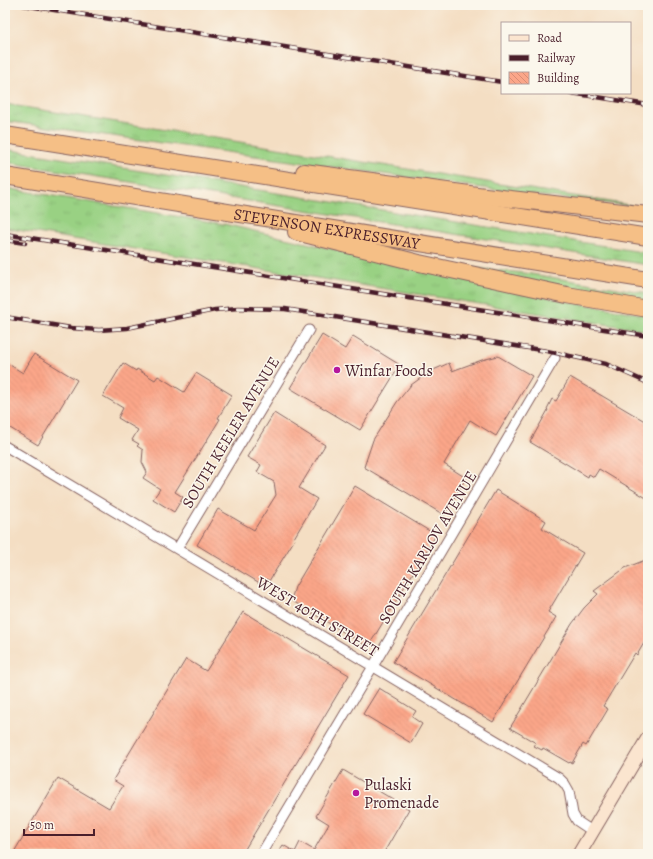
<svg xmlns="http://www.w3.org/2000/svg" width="653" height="859" viewBox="0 0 653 859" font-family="Alegreya,serif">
<defs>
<pattern id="grass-tufts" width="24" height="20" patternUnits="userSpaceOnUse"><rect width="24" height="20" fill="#99d183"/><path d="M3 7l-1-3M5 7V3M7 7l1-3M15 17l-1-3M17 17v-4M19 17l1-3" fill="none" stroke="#85b371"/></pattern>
<pattern id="building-back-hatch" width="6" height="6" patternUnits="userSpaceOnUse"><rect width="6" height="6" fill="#fba689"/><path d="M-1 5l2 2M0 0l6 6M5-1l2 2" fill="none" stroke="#d98e76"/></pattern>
</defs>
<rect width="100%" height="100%" fill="#fbf7ec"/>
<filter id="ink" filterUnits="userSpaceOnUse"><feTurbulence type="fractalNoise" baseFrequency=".025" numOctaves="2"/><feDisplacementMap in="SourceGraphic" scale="8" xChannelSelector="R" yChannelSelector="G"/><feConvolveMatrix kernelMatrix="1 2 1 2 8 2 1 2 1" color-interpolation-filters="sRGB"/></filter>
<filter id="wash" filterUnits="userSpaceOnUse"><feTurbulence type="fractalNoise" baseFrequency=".012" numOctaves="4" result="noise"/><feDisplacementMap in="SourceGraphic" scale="16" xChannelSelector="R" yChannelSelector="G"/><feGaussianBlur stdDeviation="0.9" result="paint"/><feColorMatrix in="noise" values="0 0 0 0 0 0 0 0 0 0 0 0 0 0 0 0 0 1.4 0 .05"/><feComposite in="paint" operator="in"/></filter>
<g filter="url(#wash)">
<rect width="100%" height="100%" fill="#f4dec3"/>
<path fill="url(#grass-tufts)" stroke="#727857" d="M5,104L648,208L533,195L5,121Z
M5,149L648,253V265L5,162Z
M5,188L224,224L328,248L565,301L648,315V331L5,228Z
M473,268L525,273L648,293V302L517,279Z"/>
<g id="blocks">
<path fill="url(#building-back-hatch)" d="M322,335L345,349L353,336L400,365L360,430L290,388Z
M34,354L77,380L38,445L5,425V362L23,373Z
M498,356L532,376L496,436L470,420L444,464L466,478L444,515L364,467L373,440L397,402L411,385L429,372L449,363L452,371L482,360Z
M123,363L136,371L137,369L155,380L158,376L184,392L196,373L232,395L218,418L220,419L175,492L183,497L174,512L153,499L160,489L143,478L147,472L142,462L143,450L137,446L139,444L132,440L138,430L118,418L123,408L103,396Z
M570,377L648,423V499L599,469L594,477L589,474L588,477L530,442L548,410L547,409L552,399L556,401Z
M274,413L325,445L299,488L317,499L294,538L295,539L269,581L267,579L263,585L197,545L218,509L254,530L276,495L274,482L257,472L261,465L247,457Z
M355,486L436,535L368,647L291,600L295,587Z
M496,490L546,521L542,528L583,553L548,612L556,617L493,722L393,662Z
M648,559V636L637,655L635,653L603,706L608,709L586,746L583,744L572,763L570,762L569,763L543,748L542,750L534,746L536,743L510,728L572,624L584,608L598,594L594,591L625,568Z
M243,612L349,675L242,854H18L14,852L58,778L109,808L123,786L113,780L186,659L206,671Z
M379,688L416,711L412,717L422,724L411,743L363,714Z
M343,770L409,809L383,854H277L283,845L295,852L300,842L314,850L329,824L316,816Z"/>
</g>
</g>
<g filter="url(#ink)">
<use href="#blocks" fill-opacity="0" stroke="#866260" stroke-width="1"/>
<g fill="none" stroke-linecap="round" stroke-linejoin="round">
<defs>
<path id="street" d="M5,446L559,778L565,784L569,791L573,814L577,821L592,831
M177,549L309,330
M261,854L378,658L555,358"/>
<path id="secondary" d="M579,854L648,738"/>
<g id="highway">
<path d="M5,135L648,237"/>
<path d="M304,172L477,195L648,215"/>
<path id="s1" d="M5,176L648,280"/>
<path d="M296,232L419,263L567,295L648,309"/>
</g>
</defs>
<use href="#street" stroke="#866260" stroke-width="11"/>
<use href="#secondary" stroke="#866260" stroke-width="15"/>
<use href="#highway" stroke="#866260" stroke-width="18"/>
<use href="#street" stroke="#fff" stroke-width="9"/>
<use href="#secondary" stroke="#fbe5cf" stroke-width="13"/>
<use href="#highway" stroke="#f5bf86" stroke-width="16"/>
<defs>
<path id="rail" d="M23,5L502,82
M571,93L648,105
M5,234L648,336
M5,240L25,243
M5,317L71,328L99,330L127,328L215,310L238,308L285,309L547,351L606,364L648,383"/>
</defs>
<use href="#rail" stroke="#4a1f2b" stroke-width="4.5"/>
<use href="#rail" stroke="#fbf7ec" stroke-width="3" stroke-dasharray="9" stroke-linecap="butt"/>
</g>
</g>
<g fill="#b5179e" stroke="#fbf7ec" stroke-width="1.5">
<circle cx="337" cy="370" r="4"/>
<circle cx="356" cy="793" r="4"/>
</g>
<g text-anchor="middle" stroke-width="3" stroke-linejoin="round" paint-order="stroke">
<g font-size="16" fill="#4a1f2b" stroke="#fbf7ec">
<text dy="6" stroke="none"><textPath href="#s1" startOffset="326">STEVENSON EXPRESSWAY</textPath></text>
<text transform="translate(230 432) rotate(-59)" y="6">SOUTH KEELER AVENUE</text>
<text transform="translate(427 547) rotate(-59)" y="6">SOUTH KARLOV AVENUE</text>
<text transform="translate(318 616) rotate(31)" y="6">WEST 40TH STREET</text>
</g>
<g font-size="16" fill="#4a1f2b" stroke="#fbf7ec" text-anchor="start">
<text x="345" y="376">Winfar Foods</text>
<text x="364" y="790">Pulaski<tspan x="364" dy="18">Promenade</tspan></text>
</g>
</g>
<rect width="653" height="859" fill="none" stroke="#fbf7ec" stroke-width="20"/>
<rect x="501" y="22" width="130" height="72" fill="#fbf7ec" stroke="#b4a19f"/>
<rect x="509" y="35" width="20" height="6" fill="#fbe5cf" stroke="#b4a19f"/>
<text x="537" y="42" font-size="12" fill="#4a1f2b">Road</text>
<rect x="509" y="55" width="20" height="6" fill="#4a1f2b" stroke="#b4a19f"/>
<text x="537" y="62" font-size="12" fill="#4a1f2b">Railway</text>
<rect x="509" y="72" width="20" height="12" fill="url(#building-back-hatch)" stroke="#b4a19f"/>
<text x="537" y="82" font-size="12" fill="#4a1f2b">Building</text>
<path d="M24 829v6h70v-6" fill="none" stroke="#4a1f2b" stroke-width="2"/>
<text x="30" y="829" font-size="12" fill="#4a1f2b" stroke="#fbf7ec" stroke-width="3" paint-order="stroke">50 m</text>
</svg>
